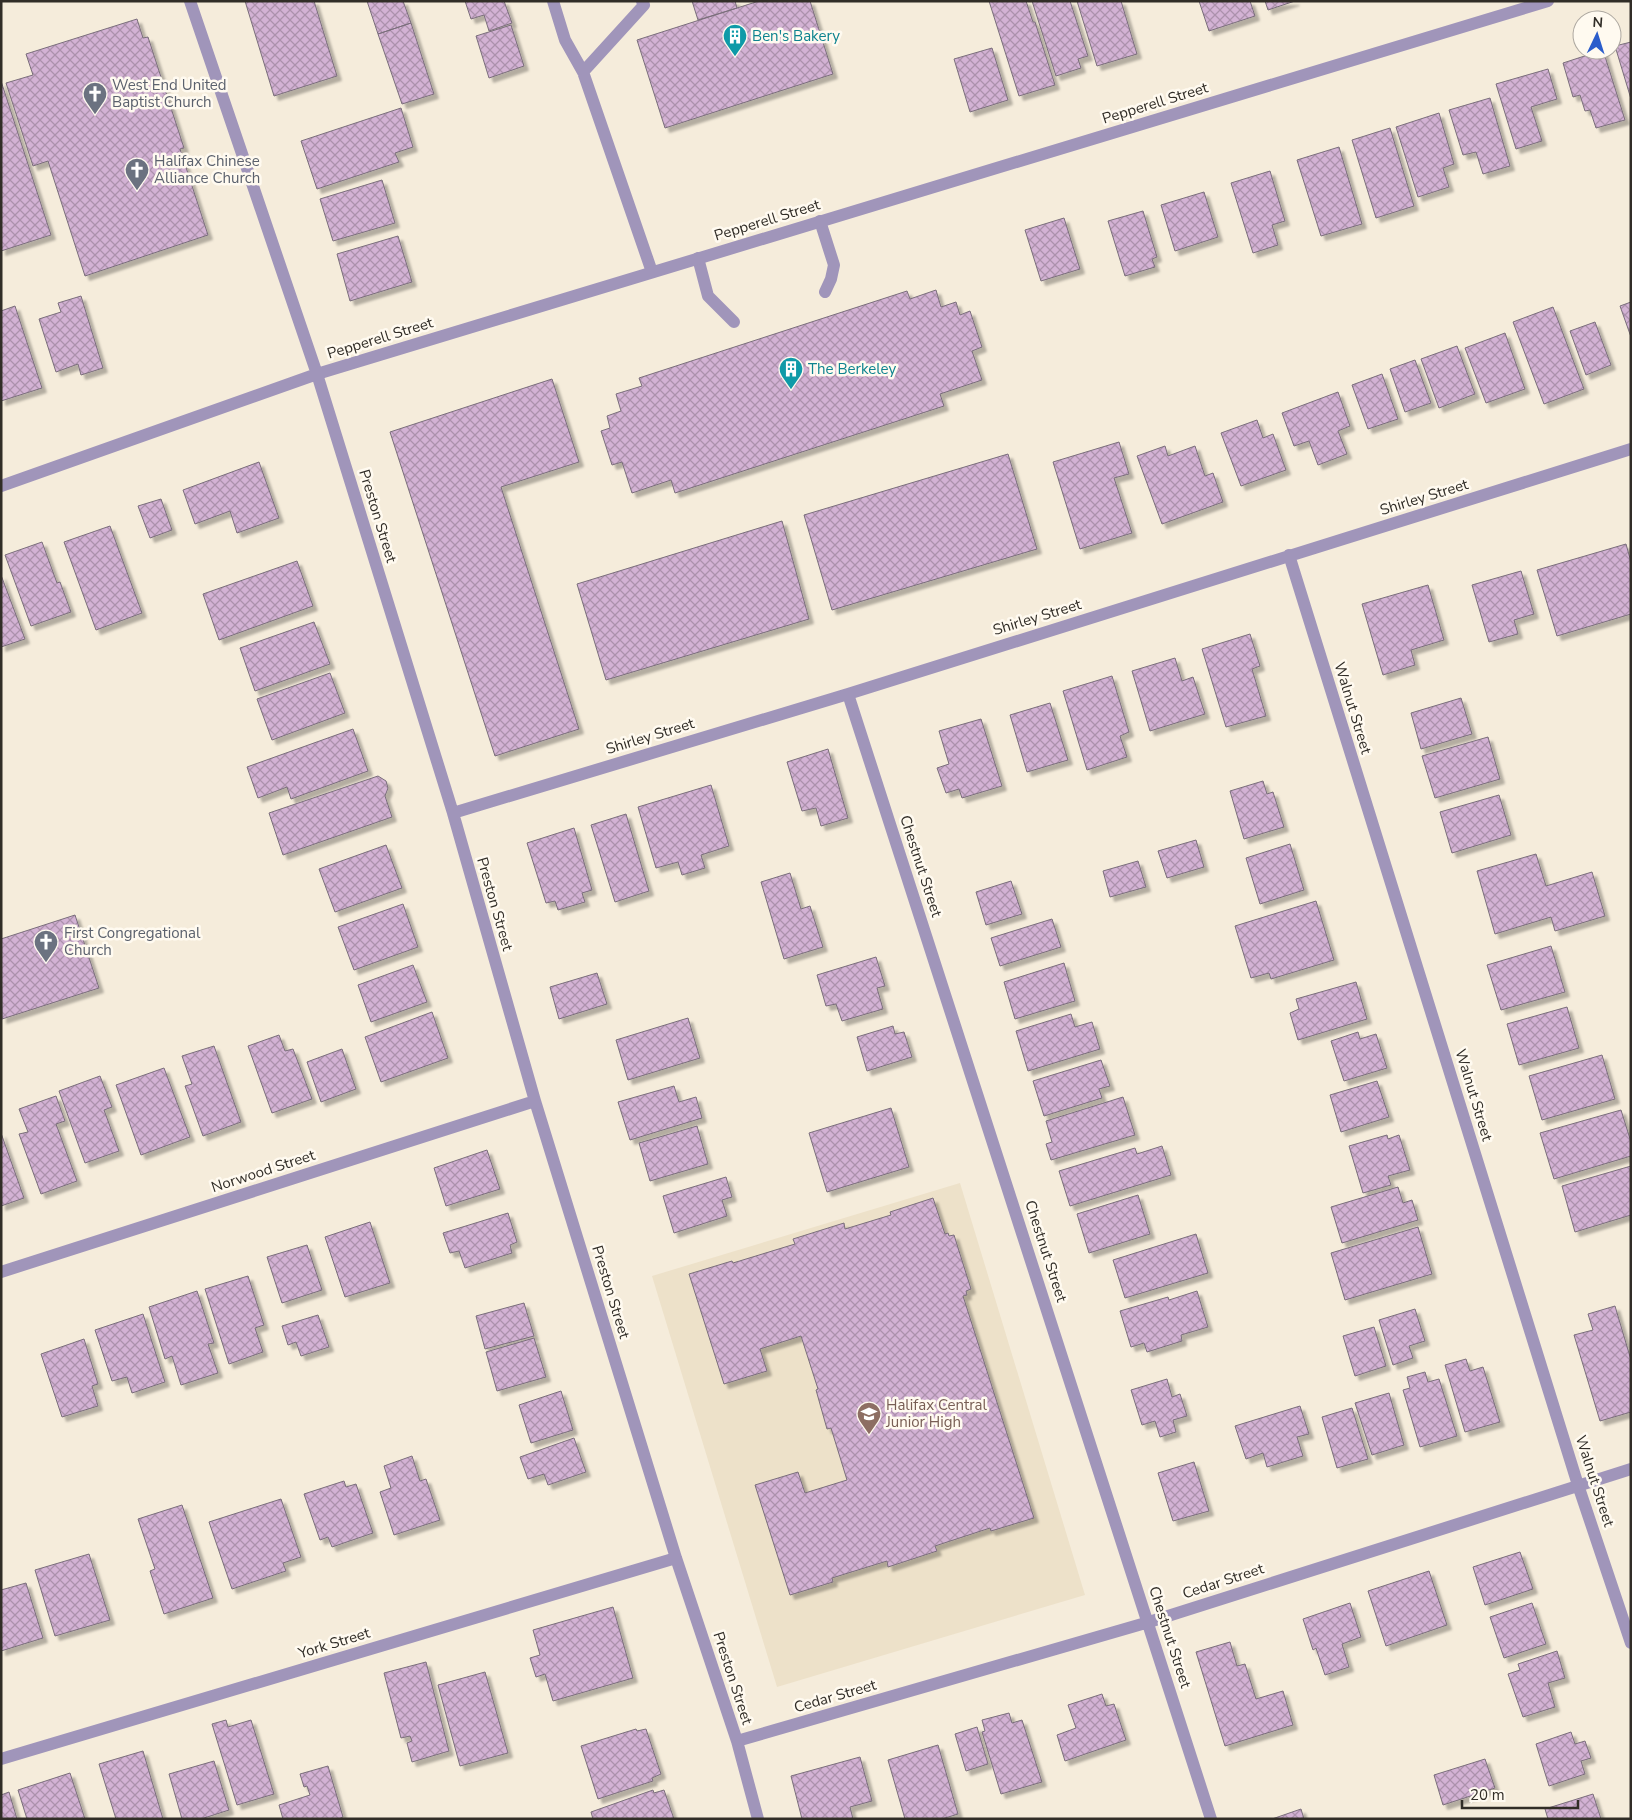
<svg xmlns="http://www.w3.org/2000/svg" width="1632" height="1820" viewBox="0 0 1632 1820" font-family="'Nunito Sans',sans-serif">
<defs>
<pattern id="building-cross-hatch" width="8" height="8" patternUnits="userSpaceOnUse" patternTransform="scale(1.25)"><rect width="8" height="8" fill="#d3b2d4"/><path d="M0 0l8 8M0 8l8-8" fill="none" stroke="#ac91ac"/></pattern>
<filter id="shadow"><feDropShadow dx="4.5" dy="4.5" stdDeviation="1" flood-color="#0004"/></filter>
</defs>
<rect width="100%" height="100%" fill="#f5ecdb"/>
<path fill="#ede1c9" d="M960,1183L1085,1595L777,1687L652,1276Z"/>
<path fill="url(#building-cross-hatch)" stroke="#7a6e7b" filter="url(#shadow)" d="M245,1H314L337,76L274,96Z
M367,1H403L411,23L378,34Z
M465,1H504L512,23L489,31L484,15L471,19Z
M692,1H735L737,8L698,20Z
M759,1H810L833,74L665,128L637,40Z
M989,1H1026L1033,22H1035L1055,85L1019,96Z
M1032,1H1070L1088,56L1078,59L1081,68L1056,76Z
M1077,1H1121L1137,54L1097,66Z
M1199,1H1250L1255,16L1209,31Z
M1265,1H1295L1268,10Z
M137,19L143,38L148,37L184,148L180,149L208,235L85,276L48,161L33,166L6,83L33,75L26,54Z
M411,23L434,94L402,104L378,34Z
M511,25L524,66L489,78L476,36Z
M1631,42V99L1615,46Z
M992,48L1008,100L970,112L954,59Z
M1603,50L1625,120L1596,128L1590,110L1585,111L1580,95L1573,97L1563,63Z
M1548,69L1557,99L1531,107L1542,141L1516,149L1496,84Z
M1,81L51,235L1,251Z
M1490,98L1510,166L1483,174L1476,152L1463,155L1449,110Z
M401,108L413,147L395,153L399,162L317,189L301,141Z
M1439,113L1454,164L1443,168L1449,187L1418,197L1396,127Z
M1390,128L1414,206L1376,218L1352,140Z
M1339,147L1362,224L1321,236L1297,160Z
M1270,171L1285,221L1272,225L1278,245L1253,253L1231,183Z
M382,180L395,223L333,241L320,199Z
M1204,192L1218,237L1175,251L1161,205Z
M1143,211L1157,257L1152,259L1155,267L1125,276L1108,221Z
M1064,218L1080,269L1041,281L1025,230Z
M398,236L412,282L350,301L337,254Z
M936,290L941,307L956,302L960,315L970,311L982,347L972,351L982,380L940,394L944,406L675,493L671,480L632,493L622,462L612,465L601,431L610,428L607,416L621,411L616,394L642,386L639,378L907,291L910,299Z
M81,296L103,368L81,375L78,364L56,372L39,319L61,312L58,303Z
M1631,302V337L1620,306Z
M15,306L42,388L1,401V311Z
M1553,307L1584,389L1544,404L1513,322Z
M1595,322L1611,365L1586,375L1570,331Z
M1505,333L1525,389L1486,403L1465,348Z
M1457,346L1475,394L1439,408L1421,359Z
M1415,360L1431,403L1405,412L1390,369Z
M1382,374L1398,419L1368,429L1352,385Z
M552,379L579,462L501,487L579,729L495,756L390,432Z
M1338,392L1350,426L1338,431L1347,454L1318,465L1309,441L1294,446L1282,413Z
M1257,420L1263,438L1273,434L1286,470L1241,486L1221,433Z
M1119,442L1129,474L1114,478L1132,533L1080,549L1053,462Z
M1165,446L1168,456L1195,446L1205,476L1213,473L1223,502L1162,524L1137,456Z
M1008,454L1037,549L832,610L804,515Z
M259,462L279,518L237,533L230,511L195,524L183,490Z
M161,499L172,530L150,538L138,506Z
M782,521L809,619L606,680L577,584Z
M110,526L142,613L96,630L64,542Z
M42,542L57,583L60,582L71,612L31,626L5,555Z
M1626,544L1631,562V614L1557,636L1537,570Z
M297,561L313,606L219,640L203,594Z
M1521,571L1534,614L1514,620L1518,634L1489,642L1472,585Z
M1,575L25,639L1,647Z
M1428,585L1444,640L1411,650L1415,665L1383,675L1362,604Z
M314,622L330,664L255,691L240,648Z
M1250,634L1260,666L1252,669L1266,716L1226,727L1202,649Z
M1175,658L1182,681L1193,677L1205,714L1150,731L1132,671Z
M330,673L345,713L272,740L257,699Z
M1112,676L1129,732L1120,736L1127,757L1087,770L1063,691Z
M1461,698L1472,734L1421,749L1411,713Z
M1050,703L1068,760L1027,772L1010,715Z
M981,719L1002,786L962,798L959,789L946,793L937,768L949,764L939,731Z
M353,729L368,771L291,799L287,787L258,798L247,767Z
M1488,737L1500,779L1435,798L1422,756Z
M828,749L848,818L821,826L816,808L802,811L787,762Z
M378,776L386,781L388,788L385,796L392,817L283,855L269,813Z
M1263,781L1267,794L1273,792L1284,827L1244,839L1230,791Z
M711,785L729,846L701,855L705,868L682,875L678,862L656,868L638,807Z
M1499,795L1511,835L1452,853L1440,812Z
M626,814L649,891L615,902L591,825Z
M574,828L592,890L582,893L585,902L558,910L555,901L546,903L527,843Z
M1196,840L1204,867L1167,878L1158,851Z
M1290,844L1304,890L1260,904L1246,858Z
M386,845L402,888L335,912L319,869Z
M1536,854L1546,886L1592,872L1605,916L1555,931L1551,917L1495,934L1477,871Z
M1138,861L1146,887L1110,897L1103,871Z
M790,873L801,909L810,906L823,947L784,959L761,882Z
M1011,881L1022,914L986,925L976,892Z
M1316,901L1334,960L1271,979L1269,973L1251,978L1235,926Z
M403,904L418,947L354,970L338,927Z
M75,915L99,988L2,1019L1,939Z
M1052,919L1061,947L1000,966L991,938Z
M1551,946L1565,992L1501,1010L1487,965Z
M876,957L885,986L877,988L883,1009L842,1021L836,1004L826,1006L817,975Z
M1064,963L1075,1001L1015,1019L1004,982Z
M413,965L427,1002L371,1022L358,985Z
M597,973L607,1004L559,1019L550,987Z
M1356,982L1367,1019L1298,1040L1290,1013L1299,1009L1296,999Z
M1567,1007L1579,1048L1519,1065L1507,1024Z
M432,1012L448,1058L381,1082L365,1037Z
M1071,1014L1075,1027L1092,1022L1100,1049L1028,1071L1016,1031Z
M688,1018L700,1058L628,1080L616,1040Z
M893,1026L895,1034L904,1032L912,1057L867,1071L857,1037Z
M1358,1032L1360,1039L1376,1034L1387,1068L1344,1081L1331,1041Z
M279,1035L285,1051L293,1049L312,1099L272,1113L248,1046Z
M214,1046L241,1122L203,1136L185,1086L192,1084L182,1056Z
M342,1049L356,1089L321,1102L307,1062Z
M1602,1055L1615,1099L1542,1120L1529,1076Z
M1101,1060L1110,1086L1099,1089L1102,1098L1044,1116L1033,1081Z
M164,1068L190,1137L141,1155L116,1085Z
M100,1076L112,1107L104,1110L119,1151L85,1163L59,1091Z
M1377,1081L1389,1117L1341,1132L1330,1095Z
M674,1086L679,1102L696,1097L702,1118L630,1140L618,1102Z
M56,1096L65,1121L56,1124L77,1181L41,1194L19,1134L28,1132L19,1109Z
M1123,1097L1135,1135L1051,1160L1046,1144L1052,1142L1046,1121Z
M891,1108L909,1167L827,1192L809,1133Z
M1621,1110L1631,1142V1156L1554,1179L1540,1133Z
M697,1126L708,1164L650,1181L639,1143Z
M1,1133L24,1198L1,1206Z
M1387,1135L1388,1139L1399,1135L1410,1170L1388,1176L1391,1185L1363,1193L1349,1146Z
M1162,1146L1171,1175L1070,1206L1059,1171L1135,1148L1137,1154Z
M487,1150L500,1189L446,1206L434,1168Z
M1631,1166V1215L1575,1232L1562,1186Z
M726,1177L732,1197L722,1200L727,1216L674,1233L663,1196Z
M1398,1187L1403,1203L1412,1200L1418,1220L1342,1243L1331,1207Z
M1138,1195L1150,1234L1089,1253L1077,1214Z
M933,1198L945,1234L948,1233L949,1236L954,1235L971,1289L966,1291L967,1295L963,1296L1034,1518L991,1531L990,1528L935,1546L937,1551L888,1567L887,1561L832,1578L833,1582L790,1595L755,1485L798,1472L805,1493L847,1480L831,1428L827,1429L816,1390L818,1389L801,1336L760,1349L767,1371L724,1384L689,1274L732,1261L733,1263L795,1244L793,1239L844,1223L845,1229L891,1215L890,1212Z
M508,1213L517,1242L510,1245L512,1253L465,1268L459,1251L450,1253L443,1233Z
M370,1222L390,1283L345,1297L325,1237Z
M1418,1227L1432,1274L1345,1300L1331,1253Z
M1196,1234L1208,1273L1125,1298L1113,1260Z
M307,1245L322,1290L282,1303L267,1257Z
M248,1276L264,1325L255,1328L263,1352L229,1364L205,1289Z
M197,1291L214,1343L208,1344L218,1373L181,1385L172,1356L165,1359L149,1307Z
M1197,1291L1208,1327L1181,1335L1182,1341L1147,1352L1144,1343L1131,1347L1120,1311L1168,1297L1169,1300Z
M524,1303L534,1336L485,1349L476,1316Z
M1615,1306L1631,1360V1412L1600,1421L1574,1335L1593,1330L1588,1314Z
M1415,1309L1425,1341L1409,1346L1413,1358L1393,1365L1379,1320Z
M143,1314L165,1382L132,1393L127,1377L112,1381L95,1330Z
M318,1315L329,1347L301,1356L296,1342L288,1345L282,1326Z
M1374,1327L1386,1366L1355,1376L1343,1336Z
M534,1338L546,1377L497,1391L486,1352Z
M84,1339L98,1384L92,1386L98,1406L62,1417L41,1354Z
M1466,1359L1470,1371L1483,1367L1500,1422L1465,1432L1445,1365Z
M1425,1372L1428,1382L1439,1379L1457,1436L1420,1447L1403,1390L1410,1388L1407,1377Z
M1167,1379L1172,1397L1180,1394L1187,1416L1173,1420L1176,1432L1160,1437L1155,1421L1142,1425L1131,1390Z
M561,1391L573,1430L531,1443L519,1405Z
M1389,1393L1404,1445L1372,1455L1355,1403Z
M1300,1406L1309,1434L1297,1437L1303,1456L1267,1467L1263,1453L1246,1459L1235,1426Z
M1352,1408L1368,1459L1337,1468L1322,1417Z
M574,1438L586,1472L548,1485L544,1474L528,1479L520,1457Z
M412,1456L420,1481L426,1479L440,1520L394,1535L380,1492L391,1488L384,1466Z
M1194,1462L1209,1511L1173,1521L1158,1473Z
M344,1481L346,1487L356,1484L373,1533L332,1547L328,1537L320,1540L304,1494Z
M281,1499L301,1557L283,1563L286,1571L232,1589L209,1522Z
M182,1505L213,1598L164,1614L150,1571L155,1569L138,1519Z
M1520,1552L1533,1589L1485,1605L1473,1567Z
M89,1554L110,1620L55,1636L35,1570Z
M1429,1571L1447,1625L1386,1646L1368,1591Z
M26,1583L43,1638L1,1651V1590Z
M1350,1603L1361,1637L1342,1644L1349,1667L1325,1675L1316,1648L1313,1650L1303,1619Z
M1532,1603L1546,1644L1504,1658L1490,1617Z
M613,1607L633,1678L553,1701L545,1674L536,1677L530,1658L540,1655L533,1630Z
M1230,1642L1237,1666L1245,1664L1256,1699L1283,1691L1293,1725L1225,1746L1196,1652Z
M1557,1651L1565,1678L1548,1683L1555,1707L1523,1717L1508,1674L1520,1670L1518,1664Z
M426,1662L449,1751L412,1762L407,1743L412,1741L410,1736L401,1738L384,1673Z
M485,1672L508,1753L460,1766L438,1685Z
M1102,1694L1106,1706L1114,1704L1126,1740L1065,1761L1057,1735L1076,1728L1068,1705Z
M1009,1713L1012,1723L1022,1720L1042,1782L1001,1794L982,1732L985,1731L982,1720Z
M226,1720L228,1727L251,1720L274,1794L237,1805L212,1724Z
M977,1727L988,1764L966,1771L955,1734Z
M636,1729L637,1731L646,1729L661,1774L652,1778L653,1781L598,1799L581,1746Z
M1571,1732L1575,1744L1585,1741L1591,1758L1581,1761L1585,1774L1549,1786L1536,1744Z
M938,1745L958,1814L942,1819H905L888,1760Z
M143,1751L163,1819H116L99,1764Z
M860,1757L872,1801L850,1807L853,1819H802L791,1776Z
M1485,1759L1495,1788L1443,1805L1434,1775Z
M214,1761L229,1810L201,1819H182L169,1774Z
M328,1766L343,1817L338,1819H283L279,1805L310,1795L307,1786L304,1787L300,1774Z
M70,1773L85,1819H27L18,1790Z
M653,1790L654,1793L664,1790L674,1819H593L591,1812Z
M9,1792L17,1819H1V1795Z
M1593,1794L1601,1819H1548L1545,1809Z
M1301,1809L1304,1819H1272Z"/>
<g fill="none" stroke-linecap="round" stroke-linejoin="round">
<path stroke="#a095ba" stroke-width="12" d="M553,1L565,40L583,72L652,272
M583,72L644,5L642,1
M820,221L834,265L831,279L825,292
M698,258L708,296L734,322"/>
<path stroke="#a095ba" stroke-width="12" d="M190,1L317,374L453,813L535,1101L676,1558L737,1741L758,1819
M1,486L317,374L1548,1
M1289,555L1578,1485L1631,1643
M848,694L1211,1819
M453,813L848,694L1631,449
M1,1272L535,1101
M737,1741L1149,1622L1631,1469
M1,1759L676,1558"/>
</g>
<defs>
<symbol id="building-pin" viewBox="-11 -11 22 30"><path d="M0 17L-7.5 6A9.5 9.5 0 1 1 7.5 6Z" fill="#0f9aa8" stroke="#fffaf0"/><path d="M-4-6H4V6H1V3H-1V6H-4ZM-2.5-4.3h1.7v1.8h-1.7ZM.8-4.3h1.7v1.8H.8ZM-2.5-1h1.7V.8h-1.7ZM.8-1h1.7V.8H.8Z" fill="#fff"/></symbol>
<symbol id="church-pin" viewBox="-11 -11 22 30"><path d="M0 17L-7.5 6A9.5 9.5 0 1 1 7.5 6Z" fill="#6b7280" stroke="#fffaf0"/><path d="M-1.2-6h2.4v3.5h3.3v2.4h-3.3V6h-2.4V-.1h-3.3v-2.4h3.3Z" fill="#fff"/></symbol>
<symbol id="school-pin" viewBox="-11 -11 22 30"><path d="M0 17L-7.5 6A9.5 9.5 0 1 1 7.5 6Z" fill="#8d6e63" stroke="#fffaf0"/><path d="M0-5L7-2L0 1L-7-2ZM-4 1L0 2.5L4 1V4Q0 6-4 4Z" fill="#fff"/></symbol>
</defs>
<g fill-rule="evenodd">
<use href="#building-pin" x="721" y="22" width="28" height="38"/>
<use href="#church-pin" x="81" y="80" width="28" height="38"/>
<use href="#church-pin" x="123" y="156" width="28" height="38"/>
<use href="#building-pin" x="777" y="355" width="28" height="38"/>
<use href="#church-pin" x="32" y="928" width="28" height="38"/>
<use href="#school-pin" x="855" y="1400" width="28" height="38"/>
</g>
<g text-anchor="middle" stroke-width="5" stroke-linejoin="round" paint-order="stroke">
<g font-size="15" fill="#0d838f" stroke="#fffaf0" text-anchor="start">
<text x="752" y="41">Ben's Bakery</text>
<text x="808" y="374">The Berkeley</text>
</g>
<g font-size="15" fill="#5b616d" stroke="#fffaf0" text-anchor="start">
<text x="112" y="90">West End United<tspan x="112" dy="17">Baptist Church</tspan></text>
<text x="154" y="166">Halifax Chinese<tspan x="154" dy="17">Alliance Church</tspan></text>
<text x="64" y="938">First Congregational<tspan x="64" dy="17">Church</tspan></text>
</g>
<g font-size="15" fill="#312d27" stroke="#fffaf0">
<text transform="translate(1155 103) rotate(-17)" y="5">Pepperell Street</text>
<text transform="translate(767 220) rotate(-17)" y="5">Pepperell Street</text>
<text transform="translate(380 338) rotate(-17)" y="5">Pepperell Street</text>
<text transform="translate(1424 497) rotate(-17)" y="5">Shirley Street</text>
<text transform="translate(378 516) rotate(73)" y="5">Preston Street</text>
<text transform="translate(1037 617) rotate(-17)" y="5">Shirley Street</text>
<text transform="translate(1353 708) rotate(73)" y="5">Walnut Street</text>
<text transform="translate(650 736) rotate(-17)" y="5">Shirley Street</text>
<text transform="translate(921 866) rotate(72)" y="5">Chestnut Street</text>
<text transform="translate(495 904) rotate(74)" y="5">Preston Street</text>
<text transform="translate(1474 1095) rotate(73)" y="5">Walnut Street</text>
<text transform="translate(263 1171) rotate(-18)" y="5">Norwood Street</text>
<text transform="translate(1046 1251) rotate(72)" y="5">Chestnut Street</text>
<text transform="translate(611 1292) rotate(73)" y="5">Preston Street</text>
<text transform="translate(1595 1481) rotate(72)" y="5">Walnut Street</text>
<text transform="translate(1223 1581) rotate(-18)" y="5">Cedar Street</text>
<text transform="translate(1170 1637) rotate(72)" y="5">Chestnut Street</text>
<text transform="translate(334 1643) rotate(-17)" y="5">York Street</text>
<text transform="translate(733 1678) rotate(72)" y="5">Preston Street</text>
<text transform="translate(835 1696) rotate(-16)" y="5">Cedar Street</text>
</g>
<g font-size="15" fill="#785e54" stroke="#fffaf0" text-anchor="start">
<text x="886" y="1410">Halifax Central<tspan x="886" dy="17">Junior High</tspan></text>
</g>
</g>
<rect width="1632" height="1820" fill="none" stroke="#312d27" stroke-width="5"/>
<g transform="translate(1597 35) rotate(4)"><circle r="24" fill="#fffaf0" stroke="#ada8a0"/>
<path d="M0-4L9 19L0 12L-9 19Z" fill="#2b5dcb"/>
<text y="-8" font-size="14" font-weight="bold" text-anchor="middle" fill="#312d27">N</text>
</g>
<path d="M1462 1800v8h116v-8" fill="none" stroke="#312d27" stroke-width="2.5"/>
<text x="1470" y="1800" font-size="15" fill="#312d27" stroke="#fffaf0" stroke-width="4" paint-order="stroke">20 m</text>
</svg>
